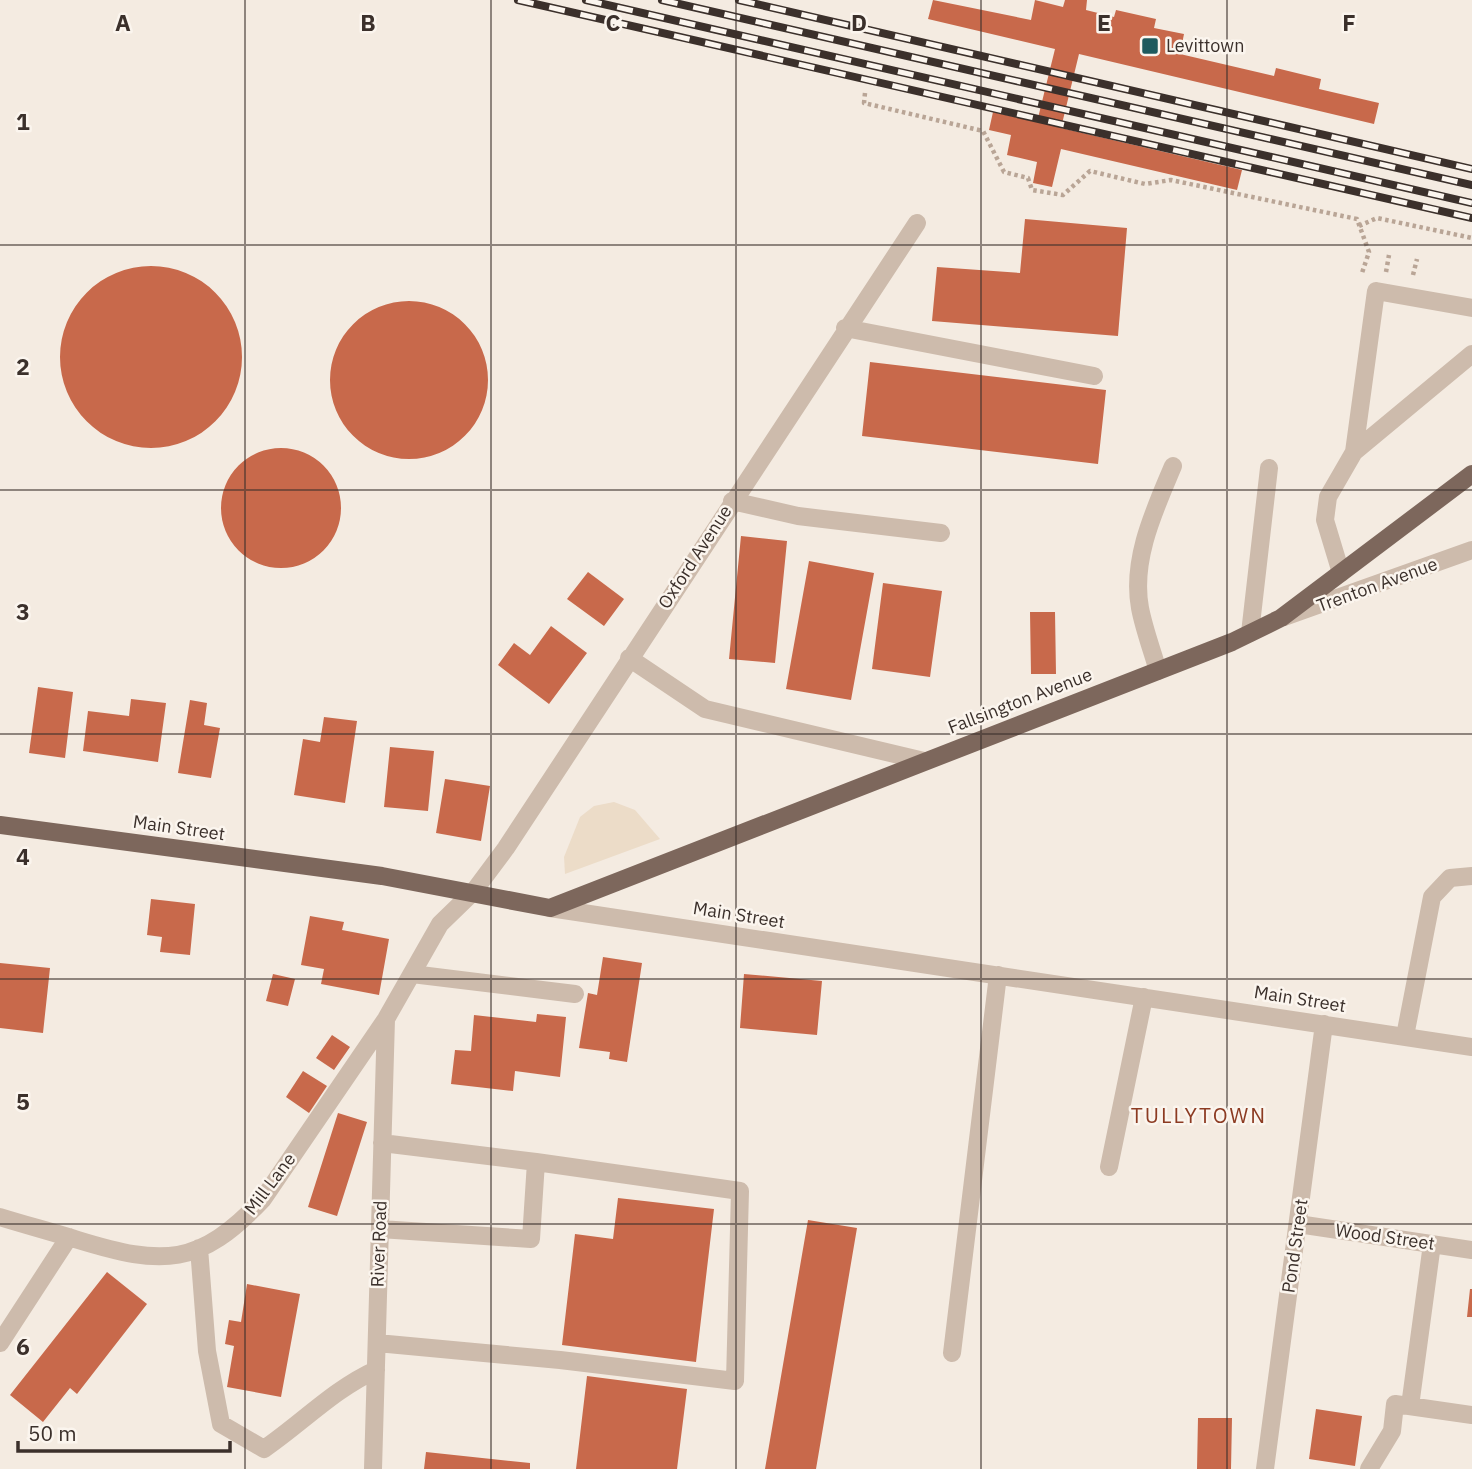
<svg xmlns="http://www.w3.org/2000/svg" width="1472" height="1469" viewBox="0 0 1472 1469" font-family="'IBM Plex Sans',sans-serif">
<rect width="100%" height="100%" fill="#f4ebe1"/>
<path fill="#ecdcc8" d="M614,802L635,810L660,839L565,874L564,857L580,817L594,806Z"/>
<path fill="#c8694b" d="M933,0L1031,20L1035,0L1063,7L1065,0H1087L1086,10L1114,17L1116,10L1156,19L1154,28L1184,34L1180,54L1274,76L1276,68L1321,79L1319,89L1379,103L1374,124L1079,54L1061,128L1242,170L1237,190L1061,149L1052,187L1033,183L1037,162L1007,155L1011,135L989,130L993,112L1037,122L1055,49L928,19Z
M1025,219L1127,228L1118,336L932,321L937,267L1020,273Z
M60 357a91 91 0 1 1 182 0a91 91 0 1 1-182 0Z
M330 380a79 79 0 1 1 158 0a79 79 0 1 1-158 0Z
M870,362L1106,390L1098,464L862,436Z
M221 508a60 60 0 1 1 120 0a60 60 0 1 1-120 0Z
M741,536L787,541L775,663L729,659Z
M809,561L874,573L851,700L786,689Z
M588,572L624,599L604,626L567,599Z
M883,583L942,591L930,677L872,669Z
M1030,612H1055L1056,674H1031Z
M551,626L587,653L549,704L498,665L514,643L530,655Z
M38,687L73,692L65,758L29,753Z
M131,699L166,703L158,762L83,751L88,711L129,716Z
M190,700L207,703L204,725L220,728L211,778L178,773Z
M324,717L357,721L345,803L294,795L303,739L320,742Z
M390,747L434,751L428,811L384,807Z
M445,779L490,786L481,841L436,833Z
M151,899L195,904L190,955L160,952L162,937L147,935Z
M310,916L344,922L342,930L389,939L379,995L321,984L324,969L301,965Z
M603,957L642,963L627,1062L609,1059L610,1052L579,1048L588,993L597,995Z
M0,963L50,968L43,1033L0,1028Z
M273,974L295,979L288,1006L266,1001Z
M744,974L822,981L817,1035L740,1028Z
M537,1014L566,1017L560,1077L515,1071L513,1091L451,1084L455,1050L471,1051L474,1015L536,1022Z
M332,1035L350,1047L334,1070L316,1058Z
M303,1071L327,1086L309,1113L286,1097Z
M338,1113L367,1122L337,1216L308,1207Z
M618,1198L714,1209L696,1362L562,1345L575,1234L613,1239Z
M808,1220L857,1228L816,1469H765Z
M107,1272L147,1304L77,1394L70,1388L43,1422L10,1395Z
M247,1284L300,1294L281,1397L227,1387L234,1346L225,1344L229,1320L241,1322Z
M1470,1289H1472V1317H1467Z
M587,1376L687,1389L677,1469H576Z
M1316,1409L1362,1416L1355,1466L1309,1459Z
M1198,1418H1232L1231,1469H1197Z
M426,1452L530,1463V1469H424Z"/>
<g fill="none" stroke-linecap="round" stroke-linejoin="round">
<path stroke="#b9a596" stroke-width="4.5" stroke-dasharray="3.5 3.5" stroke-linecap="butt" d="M865,93L864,103L983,131L1004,172L1028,178L1032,190L1063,195L1090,171L1145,184L1171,180L1357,219L1369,252L1362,273
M1359,226L1377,218L1472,238
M1386,272L1389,255
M1413,275L1417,259"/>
<path stroke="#cdbbac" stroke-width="18" d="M845,328L1094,376
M1354,452L1376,291L1472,308
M732,501L798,516L941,533
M1341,573L1325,520L1328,497L1354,452L1472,354
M1284,617L1472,550
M1250,633L1269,468
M629,658L705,709L924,761
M1158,671C1152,650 1144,629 1140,608C1131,559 1155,509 1173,466
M550,908L1472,1047
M412,974L575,994
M1405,1036L1432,897L1450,878L1472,876
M382,1143L536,1162
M1109,1167L1144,997
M0,1217C26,1225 52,1232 78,1240C163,1266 199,1267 263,1199L386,1019L440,924L474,891L506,848L917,223
M1298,1224L1472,1250
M199,1248L207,1351L221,1424L264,1449C302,1423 334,1389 376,1370
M0,1343L69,1237
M377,1343L560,1360L735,1381L740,1191L536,1162L531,1239L380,1229
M952,1353L998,975
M1410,1406L1432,1244
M373,1469L386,1019
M1265,1469L1324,1024
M1369,1469L1392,1431L1395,1404L1472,1415"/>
<path stroke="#7d675c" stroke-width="18" d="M0,825L382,876L550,908L1232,642L1281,618L1472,474"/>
<defs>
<path id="rail" d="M518,0L1472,218
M586,0L1472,203
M662,0L1472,185
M739,0L1472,169"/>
</defs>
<use href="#rail" stroke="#3b302b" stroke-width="8"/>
<use href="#rail" stroke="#fbf5ee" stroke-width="5" stroke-dasharray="16" stroke-linecap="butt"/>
</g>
<path fill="none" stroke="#3b302b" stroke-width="2" stroke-opacity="0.55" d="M245,0V1469M491,0V1469M736,0V1469M981,0V1469M1227,0V1469M0,245H1472M0,490H1472M0,734H1472M0,979H1472M0,1224H1472"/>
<rect fill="#1f5a5e" stroke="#fbf5ee" stroke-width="2.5" x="1141" y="37" width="18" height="18" rx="3.5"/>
<g text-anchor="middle" stroke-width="5" stroke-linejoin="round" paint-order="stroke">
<g font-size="18" fill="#3b302b" stroke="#fbf5ee" text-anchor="start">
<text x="1166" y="52">Levittown</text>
</g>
<g font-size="18" fill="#3b302b" stroke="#fbf5ee">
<text transform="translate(695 557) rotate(-57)" y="6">Oxford Avenue</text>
<text transform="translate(1377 585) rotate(-20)" y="6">Trenton Avenue</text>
<text transform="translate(1020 701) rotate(-21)" y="6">Fallsington Avenue</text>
<text transform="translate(179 828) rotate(8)" y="6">Main Street</text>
<text transform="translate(739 915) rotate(9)" y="6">Main Street</text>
<text transform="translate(1300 999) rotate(9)" y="6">Main Street</text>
<text transform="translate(270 1184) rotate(-53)" y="6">Mill Lane</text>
<text transform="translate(1385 1237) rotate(8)" y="6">Wood Street</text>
<text transform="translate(379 1244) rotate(-88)" y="6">River Road</text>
<text transform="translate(1295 1246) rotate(-82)" y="6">Pond Street</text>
</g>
<g font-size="21" letter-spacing="2" fill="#8c3b22" stroke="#fbf5ee">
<text x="1199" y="1123">TULLYTOWN</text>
</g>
</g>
<g font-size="23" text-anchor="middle" font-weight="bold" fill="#3b302b" stroke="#fbf5ee" stroke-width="5" stroke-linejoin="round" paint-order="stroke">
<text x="123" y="31">A</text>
<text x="368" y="31">B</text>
<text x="613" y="31">C</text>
<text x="859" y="31">D</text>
<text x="1104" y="31">E</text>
<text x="1349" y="31">F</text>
<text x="23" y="130">1</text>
<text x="23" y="375">2</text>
<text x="23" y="620">3</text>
<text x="23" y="865">4</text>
<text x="23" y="1110">5</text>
<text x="23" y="1355">6</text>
</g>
<path d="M18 1441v10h212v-10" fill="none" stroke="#3b302b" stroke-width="3.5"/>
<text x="28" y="1441" font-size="21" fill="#3b302b" stroke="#fbf5ee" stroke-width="5" paint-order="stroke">50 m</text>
</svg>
